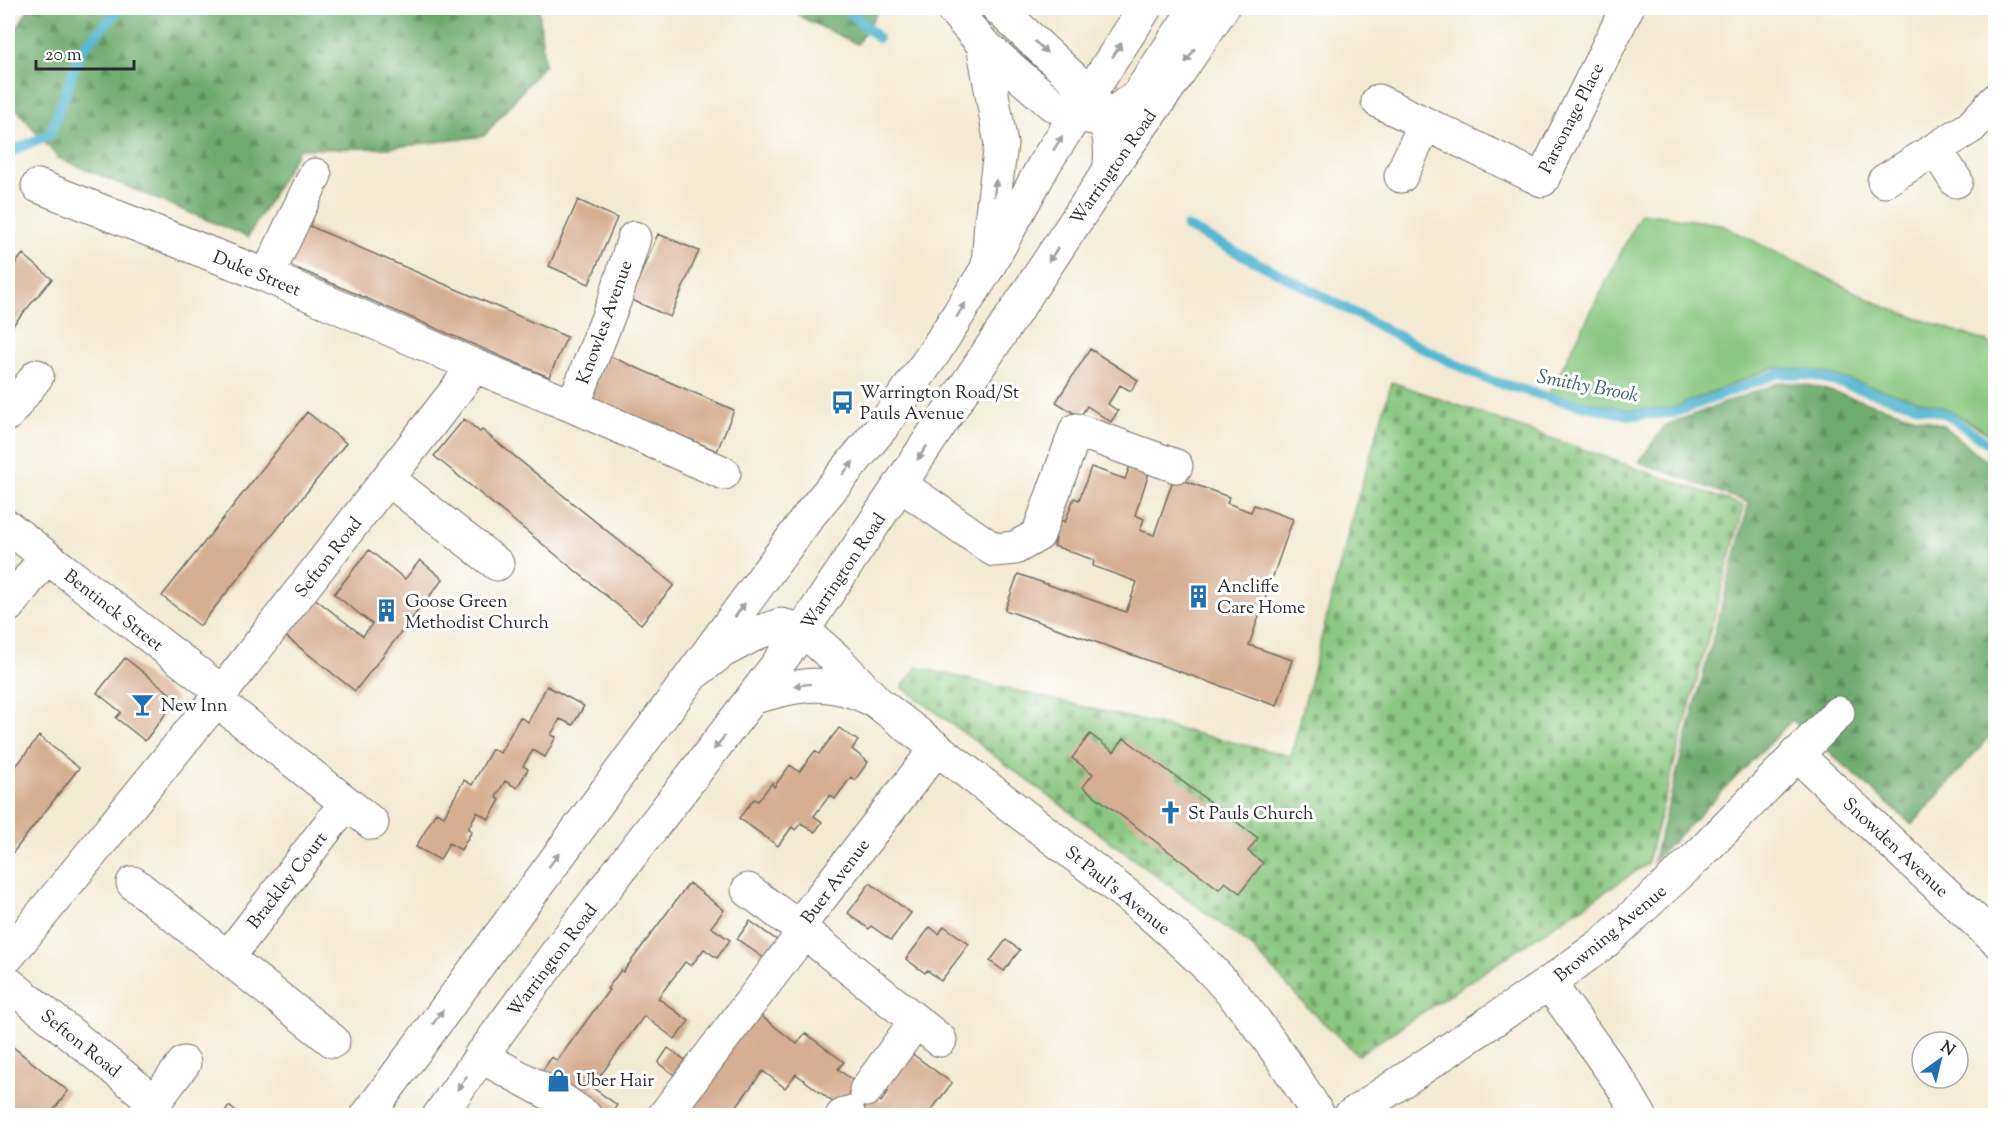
<svg xmlns="http://www.w3.org/2000/svg" width="2003" height="1123" viewBox="0 0 2003 1123" font-family="'Sorts Mill Goudy',serif">
<defs>
<pattern id="forest-firs" width="22" height="20" patternUnits="userSpaceOnUse" patternTransform="scale(1.5)"><rect width="22" height="20" fill="#6eac6e"/><path d="M5 1l3.5 6h-7zM16 11l3.5 6h-7z" fill="#5b8c5b"/></pattern>
<pattern id="cemetery-stones" width="16" height="16" patternUnits="userSpaceOnUse" patternTransform="scale(1.5)"><rect width="16" height="16" fill="#89c880"/><path d="M2 7V4a2 2 0 0 1 4 0v3zM10 15v-3a2 2 0 0 1 4 0v3z" fill="#70a369"/></pattern>
</defs>
<rect width="100%" height="100%" fill="#fff"/>
<filter id="ink" filterUnits="userSpaceOnUse"><feTurbulence type="fractalNoise" baseFrequency=".0167" numOctaves="2"/><feDisplacementMap in="SourceGraphic" scale="12" xChannelSelector="R" yChannelSelector="G"/><feConvolveMatrix kernelMatrix="1 2 1 2 8 2 1 2 1" color-interpolation-filters="sRGB"/></filter>
<filter id="wash" filterUnits="userSpaceOnUse"><feTurbulence type="fractalNoise" baseFrequency=".008" numOctaves="4" result="noise"/><feDisplacementMap in="SourceGraphic" scale="24" xChannelSelector="R" yChannelSelector="G"/><feGaussianBlur stdDeviation="1.35" result="paint"/><feColorMatrix in="noise" values="0 0 0 0 0 0 0 0 0 0 0 0 0 0 0 0 0 1.4 0 .05"/><feComposite in="paint" operator="in"/></filter>
<g filter="url(#wash)">
<rect width="100%" height="100%" fill="#f3ead3"/>
<path fill="#89c880" stroke="#5a7a56" stroke-width="1.5" d="M1641,213L1720,224L1885,307L1987,342L1995,350V438L1948,409L1821,372L1775,367L1672,408L1632,410L1549,394Z"/>
<path fill="url(#forest-firs)" stroke="#4c6c4c" stroke-width="1.5" d="M29,8H539L544,65L484,136L389,148L299,149L248,237L58,158L8,99V43Z
M792,8H880L857,44L803,18Z
M1781,382L1813,386L1943,425L1995,468V730L1912,825L1792,720L1653,862L1749,503L1639,462L1665,425Z"/>
<path fill="url(#cemetery-stones)" stroke="#5a7a56" stroke-width="1.5" d="M1392,382L1744,506L1647,864L1358,1055L1307,1007L1252,947L902,687L917,667L1291,756L1354,511Z"/>
<g fill="none" stroke-linecap="round" stroke-linejoin="round">
<path stroke="#55b7d3" stroke-width="10" d="M845,8L878,38
M8,153L50,134L81,50L121,8
M1187,227L1280,274L1396,335L1486,379L1558,400L1629,415L1673,413L1779,373L1816,376L1946,414L1996,449"/>
</g>
<g id="blocks">
<path fill="#d6ae91" d="M578,200L617,218L589,284L549,266Z
M305,224L567,337L549,377L287,264Z
M658,234L699,251L670,317L630,299Z
M23,254L52,279L8,331V272Z
M1090,349L1138,380L1131,391L1120,385L1108,404L1118,411L1111,422L1087,406L1080,417L1056,402Z
M607,355L734,410L717,451L590,396Z
M307,412L346,443L200,626L162,596Z
M464,419L480,432L482,430L674,585L641,624L434,456Z
M1131,463L1150,470L1135,515L1144,519L1140,530L1154,535L1174,477L1229,497L1227,503L1251,512L1254,505L1293,519L1249,645L1292,660L1277,706L1005,610L1018,574L1126,612L1137,582L1093,566L1094,560L1054,546L1056,539L1047,536L1054,517L1065,522L1074,498L1079,500L1091,467L1125,479Z
M369,550L405,579L420,560L443,579L355,691L284,635L313,597L363,636L372,624L334,594Z
M125,658L177,699L145,741L116,718L121,712L97,693Z
M547,686L584,706L573,725L560,719L551,735L556,737L545,757L533,750L523,766L528,769L517,788L505,781L496,797L500,800L489,819L477,812L468,829L472,831L461,850L449,843L440,860L416,847L436,812L444,816L464,780L472,785L492,749L500,753L520,717L528,722Z
M839,728L858,741L852,749L868,762L855,780L851,777L835,799L830,795L814,816L822,822L815,832L801,823L795,830L792,827L778,846L739,818L754,799L758,801L772,783L774,787L790,765L799,772L815,751L819,754Z
M1090,734L1114,752L1124,738L1258,838L1248,851L1263,863L1240,893L1225,882L1219,889L1083,787L1093,774L1072,758Z
M39,736L79,768L8,859V777Z
M689,883L724,910L711,927L730,940L717,958L704,949L691,966L685,962L658,998L689,1021L675,1039L644,1016L592,1087L617,1105L610,1116H589L536,1079L552,1057L557,1061L609,990L607,989L621,970L623,972Z
M870,883L911,913L891,940L871,926L869,929L848,913Z
M750,921L778,941L765,959L737,939Z
M944,926L969,944L941,981L927,970L925,973L906,959L930,927L939,934Z
M1006,940L1020,950L1004,971L990,961Z
M755,1011L797,1044L805,1033L844,1062L838,1069L881,1102L888,1092L883,1089L911,1053L952,1083L927,1116H851L796,1074L785,1088L763,1071L729,1116H699L684,1104Z
M8,1043L68,1091L49,1116H17L8,1108Z
M668,1048L691,1064L680,1079L658,1063Z
M229,1106L241,1116H222Z"/>
</g>
</g>
<g filter="url(#ink)">
<use href="#blocks" fill-opacity="0" stroke="#716e66" stroke-width="1.5"/>
<g fill="none" stroke-linecap="round" stroke-linejoin="round">
<defs>
<path id="minor" d="M952,8L983,44L1052,104L1075,115L1094,118L1115,112L1138,95L1196,8
M998,8L1089,93C1107,117 1114,142 1109,171
M983,44L1001,144L991,221L988,267
M1378,101L1542,180L1627,8
M1936,150L1956,181
M1401,176L1425,124
M1884,181L1971,127L1996,100
M38,186L267,276L475,366
M267,276L315,175
M573,406L615,299L634,238
M8,414L37,376
M388,479L497,564
M901,485L994,550L1015,548L1038,535L1076,430L1176,466
M8,527L222,692
M8,606L46,557
M697,671L723,651L759,632L781,625L803,630L835,658L878,703L1146,910C1170,931 1194,952 1216,975C1256,1018 1289,1066 1319,1116
M755,697C799,684 828,678 871,699
M216,700L372,823
M937,748L798,927L940,1040
M1796,754L1996,940
M133,883L333,1041
M748,890L798,927
M8,956L216,700L475,366L573,406L724,473
M228,957L346,803
M8,983L155,1102
M1549,983L1622,1085L1640,1116
M480,1056L560,1099L585,1116
M866,1090L916,1021
M144,1116L184,1063
M664,1116L804,932
M842,1116L848,1113
M1350,1116L1549,983L1606,941L1696,858L1838,713"/>
<path id="highway" d="M367,1116L811,513L882,427L934,353L988,267L1045,163L1145,8
M439,1116C493,1038 550,961 608,885C673,800 740,716 803,630L1109,171L1171,84L1222,8"/>
</defs>
<use href="#minor" stroke="#716e66" stroke-width="35"/>
<use href="#highway" stroke="#716e66" stroke-width="35"/>
<use href="#minor" stroke="#fff" stroke-width="33"/>
<use href="#highway" stroke="#fff" stroke-width="33"/>
</g>
<defs><path id="oneway-solid" d="M-6-.8H1V-3.2L6.5 0L1 3.2V.8H-6Z" transform="scale(1.5)"/></defs>
<g fill="#a0a0a0">
<use href="#oneway-solid" transform="translate(1041 47) rotate(43)"/>
<use href="#oneway-solid" transform="translate(1117 50) rotate(-57)"/>
<use href="#oneway-solid" transform="translate(1190 56) rotate(124)"/>
<use href="#oneway-solid" transform="translate(1058 143) rotate(-58)"/>
<use href="#oneway-solid" transform="translate(995 188) rotate(-83)"/>
<use href="#oneway-solid" transform="translate(1053 255) rotate(124)"/>
<use href="#oneway-solid" transform="translate(961 310) rotate(-58)"/>
<use href="#oneway-solid" transform="translate(922 453) rotate(124)"/>
<use href="#oneway-solid" transform="translate(848 468) rotate(-50)"/>
<use href="#oneway-solid" transform="translate(740 610) rotate(-54)"/>
<use href="#oneway-solid" transform="translate(802 685) rotate(173)"/>
<use href="#oneway-solid" transform="translate(719 743) rotate(128)"/>
<use href="#oneway-solid" transform="translate(554 860) rotate(-53)"/>
<use href="#oneway-solid" transform="translate(438 1017) rotate(-54)"/>
<use href="#oneway-solid" transform="translate(462 1083) rotate(125)"/>
</g>
</g>
<defs>
<symbol id="bus-bare" viewBox="-9 -9 18 18"><path d="M-5-6H5V4H4V6H2V4H-2V6H-4V4H-5ZM-3.5-4V0h7V-4ZM-3.5 1.2v1.5H-2V1.2ZM2 1.2v1.5H3.5V1.2Z" fill="#1f6fb2" stroke="#fff" stroke-width="2.5" paint-order="stroke"/></symbol>
<symbol id="building-bare" viewBox="-9 -9 18 18"><path d="M-4-6H4V6H1V3H-1V6H-4ZM-2.5-4.3h1.7v1.8h-1.7ZM.8-4.3h1.7v1.8H.8ZM-2.5-1h1.7V.8h-1.7ZM.8-1h1.7V.8H.8Z" fill="#1f6fb2" stroke="#fff" stroke-width="2.5" paint-order="stroke"/></symbol>
<symbol id="bar-bare" viewBox="-9 -9 18 18"><path d="M-6-5H6L.8 .8V4.5H3.5V6h-7V4.5H-.8V.8Z" fill="#1f6fb2" stroke="#fff" stroke-width="2.5" paint-order="stroke"/></symbol>
<symbol id="church-bare" viewBox="-9 -9 18 18"><path d="M-1.2-6h2.4v3.5h3.3v2.4h-3.3V6h-2.4V-.1h-3.3v-2.4h3.3Z" fill="#1f6fb2" stroke="#fff" stroke-width="2.5" paint-order="stroke"/></symbol>
<symbol id="shop-bare" viewBox="-9 -9 18 18"><path d="M-5-2.5h2.3a2.7 3.5 0 0 1 5.4 0H5L5.5 6h-11ZM-1.5-2.5h3a1.5 2.3 0 0 0-3 0Z" fill="#1f6fb2" stroke="#fff" stroke-width="2.5" paint-order="stroke"/></symbol>
</defs>
<g fill-rule="evenodd">
<use href="#bus-bare" x="826" y="386" width="33" height="33"/>
<use href="#building-bare" x="1182" y="580" width="33" height="33"/>
<use href="#building-bare" x="370" y="594" width="33" height="33"/>
<use href="#bar-bare" x="126" y="688" width="33" height="33"/>
<use href="#church-bare" x="1154" y="796" width="33" height="33"/>
<use href="#shop-bare" x="542" y="1064" width="33" height="33"/>
</g>
<g text-anchor="middle" stroke-width="6" stroke-linejoin="round" paint-order="stroke">
<g font-size="18" fill="#2b2b2b" stroke="#fff">
<text transform="translate(1571 118) rotate(-63)" y="6">Parsonage Place</text>
<text transform="translate(1113 167) rotate(-55)" y="6">Warrington Road</text>
<text transform="translate(257 273) rotate(22)" y="6">Duke Street</text>
<text transform="translate(604 322) rotate(-70)" y="6">Knowles Avenue</text>
<text transform="translate(328 557) rotate(-52)" y="6">Sefton Road</text>
<text transform="translate(843 571) rotate(-56)" y="6">Warrington Road</text>
<text transform="translate(114 610) rotate(38)" y="6">Bentinck Street</text>
<text transform="translate(1896 847) rotate(43)" y="6">Snowden Avenue</text>
<text transform="translate(287 880) rotate(-52)" y="6">Brackley Court</text>
<text transform="translate(835 881) rotate(-53)" y="6">Buer Avenue</text>
<text transform="translate(1118 890) rotate(39)" y="6">St Paul's Avenue</text>
<text transform="translate(1610 933) rotate(-40)" y="6">Browning Avenue</text>
<text transform="translate(552 960) rotate(-53)" y="6">Warrington Road</text>
<text transform="translate(81 1043) rotate(39)" y="6">Sefton Road</text>
</g>
<g font-size="18" fill="#2b2b2b" stroke="#fff" text-anchor="start">
<text x="860" y="398">Warrington Road/St<tspan x="860" dy="21">Pauls Avenue</tspan></text>
<text x="1217" y="592">Ancliffe<tspan x="1217" dy="21">Care Home</tspan></text>
<text x="405" y="607">Goose Green<tspan x="405" dy="21">Methodist Church</tspan></text>
<text x="161" y="711">New Inn</text>
<text x="1188" y="819">St Pauls Church</text>
<text x="576" y="1086">Uber Hair</text>
</g>
<g font-size="20" font-style="italic" fill="#3c636e" stroke="#fff">
<text transform="translate(1588 385) rotate(11)" y="7">Smithy Brook</text>
</g>
</g>
<rect width="2003" height="1123" fill="none" stroke="#fff" stroke-width="30"/>
<g transform="translate(1940 1060) rotate(34)"><circle r="28" fill="#ffffff" stroke="#aaaaaa" stroke-width="1.5"/>
<path d="M0-4.5L10 22L0 15L-10 22Z" fill="#1f6fb2"/>
<text y="-9" font-size="16" font-weight="bold" text-anchor="middle" fill="#2b2b2b">N</text>
</g>
<path d="M36 60v9h98v-9" fill="none" stroke="#2b2b2b" stroke-width="3"/>
<text x="45" y="60" font-size="18" fill="#2b2b2b" stroke="#ffffff" stroke-width="4.5" paint-order="stroke">20 m</text>
</svg>
